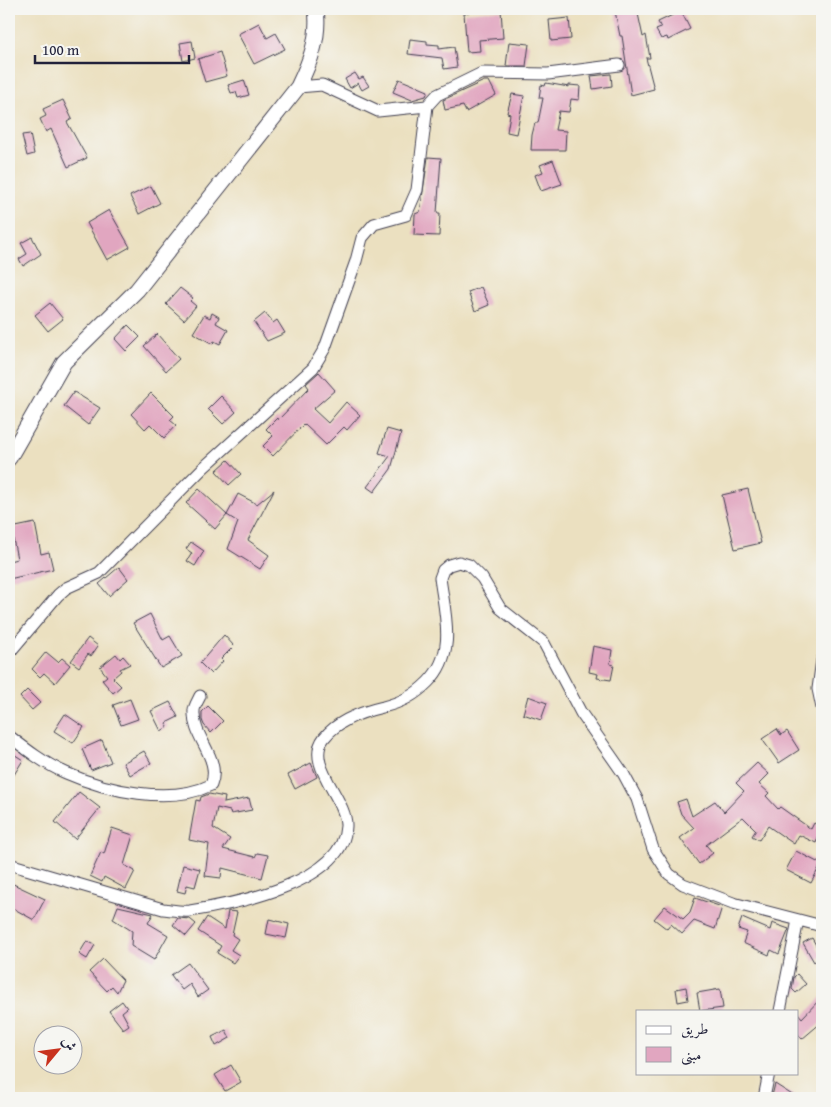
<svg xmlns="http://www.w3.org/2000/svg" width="831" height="1107" viewBox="0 0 831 1107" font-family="'Gentium Book Plus',Amiri,serif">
<rect width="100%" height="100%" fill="#f6f6f2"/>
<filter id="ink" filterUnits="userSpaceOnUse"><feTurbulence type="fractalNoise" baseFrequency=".02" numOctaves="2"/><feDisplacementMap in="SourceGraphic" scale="10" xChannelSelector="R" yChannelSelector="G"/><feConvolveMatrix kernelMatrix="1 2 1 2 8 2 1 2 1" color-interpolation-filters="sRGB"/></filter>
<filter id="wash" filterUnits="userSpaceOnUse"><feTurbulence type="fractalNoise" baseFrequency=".0096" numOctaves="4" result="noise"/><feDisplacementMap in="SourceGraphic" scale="20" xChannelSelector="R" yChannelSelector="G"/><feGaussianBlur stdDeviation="1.12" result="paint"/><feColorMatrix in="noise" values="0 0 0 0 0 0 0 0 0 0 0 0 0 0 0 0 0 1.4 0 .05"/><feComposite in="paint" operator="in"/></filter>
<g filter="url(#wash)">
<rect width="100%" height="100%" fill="#ebe0c0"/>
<g id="blocks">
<path fill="#e1a6c0" d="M625,9H637L643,37L646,35L650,58H646L654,89L631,95L622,36H620L615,11Z
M501,10L503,38L479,40L480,51L467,52L464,13Z
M681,11L690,29L668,40L667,37L661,39L656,30L661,28L658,22Z
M569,18L571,39L551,41L549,20Z
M259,23L267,38L276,33L285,49L254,64L238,34Z
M410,39L427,41V44L439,45V49L454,47L457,67L444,69L442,58L408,54Z
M192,41L195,58L183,61L180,43Z
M509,42L529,44L526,66H506Z
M220,52L227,76L205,82L198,59Z
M355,73L359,79L363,77L369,86L362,90L358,83L350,88L345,79Z
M611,74L612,86L593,89L591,76Z
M399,79L428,91L426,96L412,100L393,92Z
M244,80L249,95L238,98L236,92L231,93L228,85Z
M484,81H489L496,95L466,112L463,106L445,110L443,100Z
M546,83L569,87V85L580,86L579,100L571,99L569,112L559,111L555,130L566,131L565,150H531L532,135L535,123H538L543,98H539L541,85L545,86Z
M512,94L524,96L516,134L507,132L510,114L507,113Z
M63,100L72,119L67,122L87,158L68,167L51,129L46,132L40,119L46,116L43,109Z
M30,134L34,154L27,156L22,135Z
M428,157L441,158L437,213H440L439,236L414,235L415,214L420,212Z
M553,160L562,184L541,191L535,175L543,172L540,165Z
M151,186L160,203L139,214L130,196Z
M109,210L130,247L107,260L87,223Z
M32,237L41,254L23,266L19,259L27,254L21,243Z
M481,287L489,305L475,311L468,292Z
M180,288L193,298L190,301L196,306L184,320L166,304Z
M50,303L63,319L48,331L35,315Z
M212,313L219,317L216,323L228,330L220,344L214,341L213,344L193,333L204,315L210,318Z
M265,313L273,323L277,320L285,333L267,341L254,322Z
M128,325L140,337L126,351L115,339Z
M157,334L179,359L166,371L144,346Z
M319,372L335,390L313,409L328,423L346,402L360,415L347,430L344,427L326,445L304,424L273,456L263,446L273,436L266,429L277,418L278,420L309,388L306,384Z
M74,392L100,408L88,425L64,406Z
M151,393L174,416L170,420L176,425L164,438L150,424L145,429L131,414Z
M221,396L236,412L223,424L208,409Z
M387,429L401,433L391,469L374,492L367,487L390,456L379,453Z
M228,460L241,474L229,485L216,471Z
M199,489L227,515L238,494L257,504L274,490L248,540L269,555L260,569L228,549L238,522L227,515L215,529L186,503Z
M748,489L761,543L735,549L722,495Z
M35,523L41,554L49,552L53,569L9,579V561L17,559L11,528Z
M191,542L204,551L195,566L187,561L192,553L186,549Z
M119,567L128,579L109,596L99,584Z
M150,614L163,640L170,636L182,656L161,668L133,623Z
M224,635L234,646L221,659L223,661L211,674L200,663Z
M88,638L98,646L91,656L88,654L79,667L71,661Z
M593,646L612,650L610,664L614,665L611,680L597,678L598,674L589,672Z
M46,652L58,662L62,658L70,665L55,683L44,673L40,677L32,669Z
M116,654L120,659L123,656L130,664L120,669L121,671L113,678L121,686L113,693L102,680L107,676L100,667Z
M27,690L40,703L32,710L20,697Z
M528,696L547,703L541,720L523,714Z
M130,699L138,719L121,725L113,705Z
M170,702L178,717L166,723L168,727L161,731L151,711Z
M208,706L223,721L211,733L204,725L202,720V712Z
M65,714L84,727L73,743L54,731Z
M777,729L781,735L787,731L799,750L779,763L762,739Z
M102,740L111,762L91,770L82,749Z
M9,751L23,760L9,783Z
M144,751L151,763L130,775L123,763Z
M311,763L317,777L295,789L288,775Z
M757,763L769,774L759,784L769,793L766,796L778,809L780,807L811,829L814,823L822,827L816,843L799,835L794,844L768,826L759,840L752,836L756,830L743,817L706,845L713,853L699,864L680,838L694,828L681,814L677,802L686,799L692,816L715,801L724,812L744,791L736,783Z
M79,792L100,808L75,839L55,822Z
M209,794L225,797L224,803L249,798L252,810L231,814L230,811L217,808L213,828L230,839L223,849L255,857L257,853L268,855L262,878L222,868L221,878L205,876L209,844L189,840L196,800L200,801L201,797Z
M112,828L133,835L124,865L135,871L126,889L104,877L102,882L90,876L101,852L104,854Z
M796,851L821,864L811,883L786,870Z
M183,865L200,869L195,887L187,885L185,893L177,891Z
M9,882L45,899L34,920L9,906Z
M695,898L722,907L715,929L694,921L682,934L671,924L667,929L654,919L665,906L683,919L690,912Z
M118,906L153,914L148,923L168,935L154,960L131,946L132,931L113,919Z
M228,911L237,912L232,935L238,939L231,950L239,955L233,963L217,953L221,946L198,931L207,917L225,929Z
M178,918L190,919L196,924L186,936L173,925Z
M742,918L770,930L772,923L789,929L779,954L771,950L769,955L743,943L747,932L738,929Z
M269,919L289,924L286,938L266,934Z
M812,938L822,956L814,962L803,943Z
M87,941L95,945L87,959L79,954Z
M103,959L123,980L117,992L112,986L107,991L89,972Z
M188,963L208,990L198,997L190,984L182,990L171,975Z
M797,974L806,984L796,993L792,989L794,977Z
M686,987L688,1000L678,1002L676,989Z
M720,989L723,1008L700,1011L697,993Z
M822,997V1022L802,1039L797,1033V1012L802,1018Z
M122,1001L127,1008L122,1012L129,1025L123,1029L109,1011Z
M226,1030L230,1038L216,1046L212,1037Z
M231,1065L241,1082L225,1091L215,1075Z
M775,1084L797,1098H776L772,1096Z"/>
</g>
</g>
<g filter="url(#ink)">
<use href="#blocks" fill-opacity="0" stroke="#403e4f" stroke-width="1"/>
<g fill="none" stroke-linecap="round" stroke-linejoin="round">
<defs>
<path id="minor" d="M298,87L322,85L378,111L427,106L437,95L482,73L548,74L619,65
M9,653L58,595L66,588L99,573L202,469L313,368L325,348L356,261L362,238L374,224L406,215L417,190L427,106
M822,660L818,689L822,708
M9,736C27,750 45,764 66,773C107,791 170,805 211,785C222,758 192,738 194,711C194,706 198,701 200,696
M9,864L163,909C172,910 181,912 190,911C234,904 344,883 346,826C347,799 304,764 324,738C338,720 361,712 383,707C402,702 414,696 428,682C457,653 445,615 440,578L443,570L449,565L459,562L469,565L482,578L500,608L544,643L581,713L623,773L637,799L653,849L669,874L683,884L733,903L822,926
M780,1011L798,920
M764,1098L769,1073"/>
<path id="tertiary" d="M9,458L64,362L137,290L298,87C310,62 320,38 316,9"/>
</defs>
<use href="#minor" stroke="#403e4f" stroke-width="13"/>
<use href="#tertiary" stroke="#403e4f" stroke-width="17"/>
<use href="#minor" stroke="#fff" stroke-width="11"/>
<use href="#tertiary" stroke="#fff" stroke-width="15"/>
</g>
</g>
<rect width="831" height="1107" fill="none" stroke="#f6f6f2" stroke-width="30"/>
<rect x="636" y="1010" width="162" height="65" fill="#f6f6f2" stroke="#a1a1a9"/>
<rect x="646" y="1026" width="25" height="8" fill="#ffffff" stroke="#a1a1a9"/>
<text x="681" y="1034" font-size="15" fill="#22223b">طريق</text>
<rect x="646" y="1047" width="25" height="15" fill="#e1a6c0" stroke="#a1a1a9"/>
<text x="681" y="1060" font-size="15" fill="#22223b">مبنى</text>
<g transform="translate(58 1050) rotate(61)"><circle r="24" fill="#f6f6f2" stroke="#a1a1a9"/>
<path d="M0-4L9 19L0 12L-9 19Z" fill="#c8321e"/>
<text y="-8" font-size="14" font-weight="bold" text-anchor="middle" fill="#22223b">ش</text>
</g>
<path d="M35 55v8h154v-8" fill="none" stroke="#22223b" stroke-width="2.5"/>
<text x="42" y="55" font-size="15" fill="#22223b" stroke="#f6f6f2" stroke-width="4" paint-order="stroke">100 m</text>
</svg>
